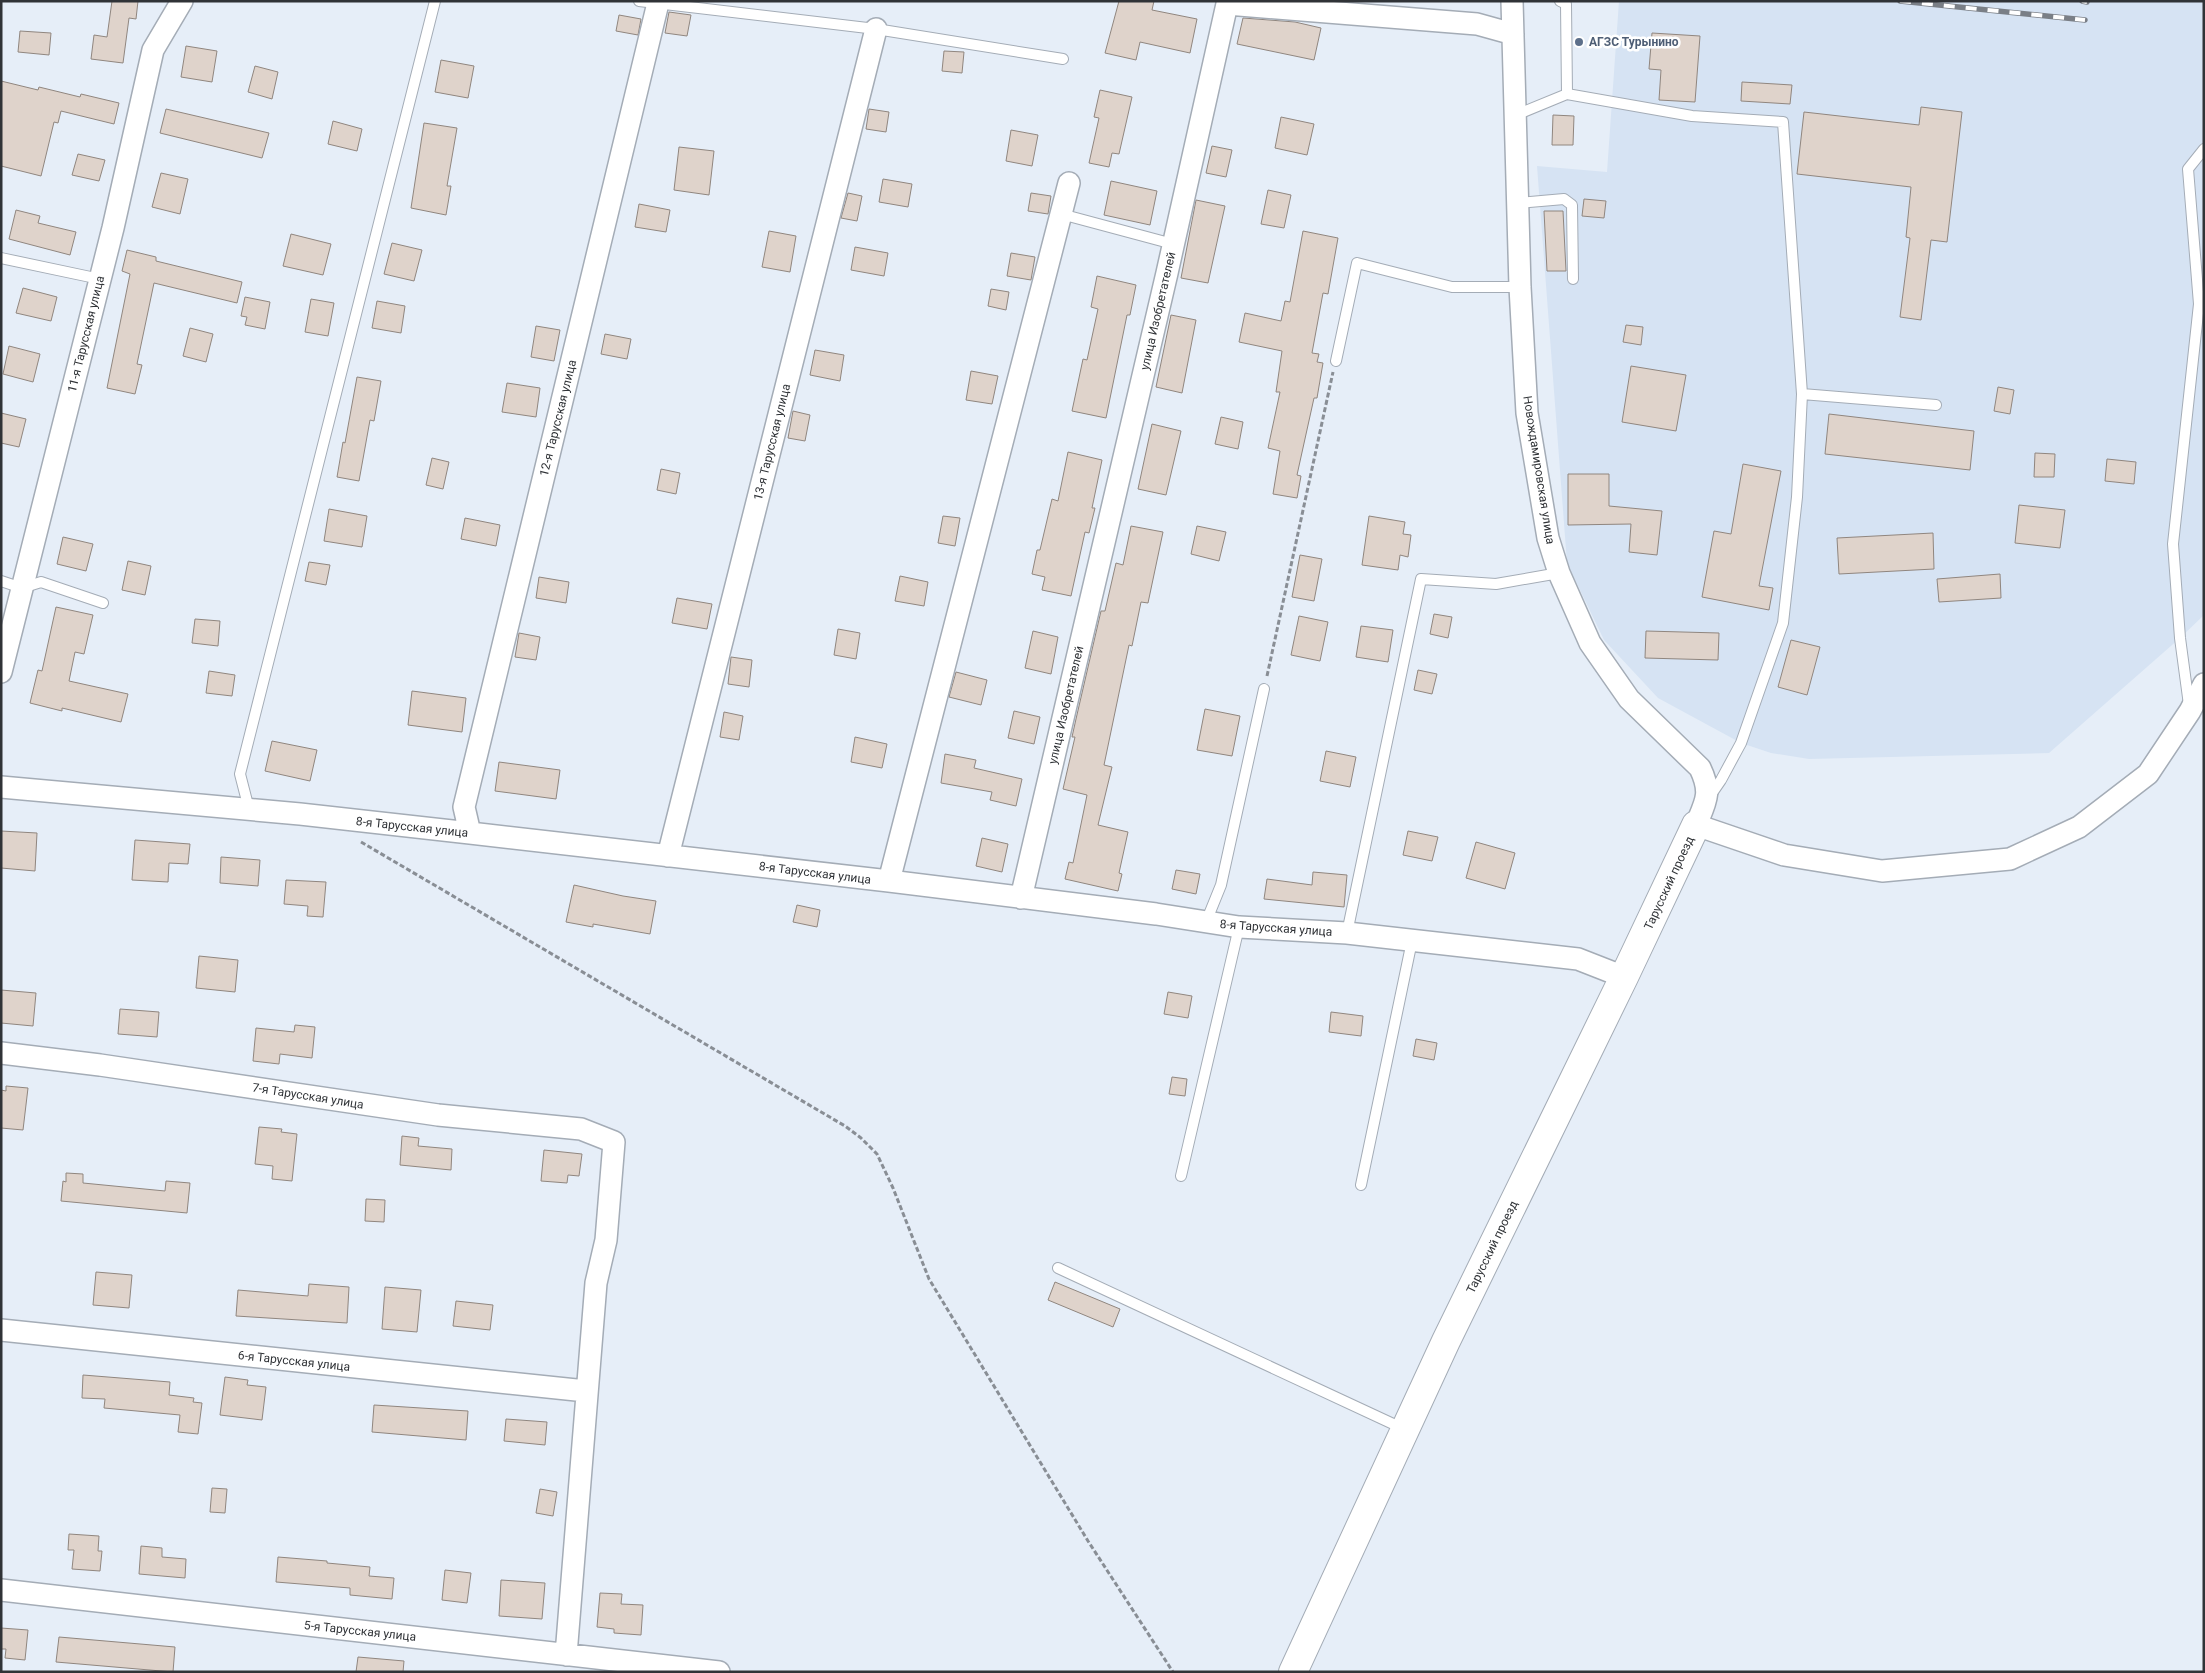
<svg xmlns="http://www.w3.org/2000/svg" width="2205" height="1673" viewBox="0 0 2205 1673" font-family="Roboto,sans-serif">
<rect width="100%" height="100%" fill="#e6eef8"/>
<path fill="#d6e3f3" d="M1619,1H2204V615L2180,638L2049,753L1809,759L1771,753L1741,743L1658,698L1604,640L1567,563L1537,166L1607,172Z"/>
<path fill="#dfd3cb" stroke="#90867f" d="M112,1H138L136,19L129,18L123,63L91,59L94,35L107,37Z
M1119,1H1154L1152,10L1197,19L1190,53L1140,42L1136,60L1105,53Z
M669,12L691,15L687,36L665,33Z
M619,15L641,19L638,35L616,31Z
M1243,18L1295,22L1321,28L1314,60L1237,44Z
M20,31L51,33L49,55L18,52Z
M1652,33L1700,36L1695,102L1659,100L1661,70L1649,69Z
M186,46L217,51L212,82L181,77Z
M944,51L964,52L962,73L942,71Z
M441,60L474,66L468,98L435,92Z
M255,66L278,72L272,99L248,92Z
M1,81L38,90L39,87L80,97L81,94L119,103L114,124L61,111L58,123L54,122L41,176L1,166Z
M1742,82L1792,85L1790,104L1741,101Z
M1100,90L1132,97L1119,154L1112,153L1109,167L1089,163L1099,118L1094,117Z
M1921,107L1962,112L1947,242L1931,240L1921,320L1900,317L1910,238L1906,237L1911,187L1797,174L1804,112L1919,125Z
M166,109L269,133L262,158L160,133Z
M869,109L889,112L886,132L866,129Z
M1553,115L1574,116L1573,145H1552Z
M1281,117L1314,124L1307,155L1275,148Z
M333,121L362,129L357,151L328,144Z
M424,123L457,128L447,186H451L446,215L411,208Z
M1011,130L1038,135L1032,166L1006,161Z
M1212,146L1232,150L1226,177L1206,173Z
M679,147L714,151L709,195L674,190Z
M78,154L105,160L99,181L72,175Z
M161,173L188,179L180,214L152,207Z
M883,179L912,184L908,207L879,202Z
M1111,181L1157,191L1150,225L1104,215Z
M1268,190L1291,195L1284,228L1261,224Z
M848,193L862,196L857,221L841,218Z
M1031,193L1051,196L1048,214L1028,211Z
M1584,199L1606,201L1604,218L1582,216Z
M1196,200L1225,206L1208,283L1181,278Z
M639,204L670,210L666,232L635,227Z
M16,210L40,216L38,223L76,232L70,255L9,239Z
M1544,211H1563L1566,271H1547Z
M769,231L796,236L790,272L762,267Z
M1303,231L1338,238L1328,294L1323,293L1312,353L1319,354L1317,362L1323,363L1317,398H1314L1297,475L1301,476L1297,498L1273,494L1280,451L1268,448L1280,392H1276L1282,351L1239,342L1245,313L1281,321L1285,301L1290,302Z
M291,234L331,244L323,275L283,266Z
M392,243L422,250L414,281L384,274Z
M855,247L888,253L884,276L851,270Z
M127,250L156,257V261L242,282L237,303L154,283L137,364L142,365L135,394L107,388L130,274L122,271Z
M1011,253L1035,257L1031,280L1007,276Z
M1097,276L1136,285L1130,315H1127L1106,418L1072,411L1083,359L1087,360L1098,309L1091,307Z
M23,288L57,297L51,321L16,313Z
M991,289L1009,292L1006,310L988,306Z
M245,297L270,302L265,329L245,325L247,317L241,316Z
M311,299L334,303L328,336L305,332Z
M377,301L405,306L401,333L372,328Z
M1171,315L1196,320L1182,393L1156,387Z
M1626,325L1643,327L1641,345L1623,342Z
M536,326L560,330L554,361L531,357Z
M190,328L213,334L206,362L183,356Z
M605,334L631,339L627,359L601,354Z
M9,346L40,354L33,382L3,374Z
M815,350L844,355L840,381L810,375Z
M1631,366L1686,375L1676,431L1622,422Z
M971,371L998,376L992,404L966,400Z
M357,377L381,381L374,421L370,420L359,481L337,477L343,442L345,443Z
M507,383L540,388L536,417L502,412Z
M1998,387L2014,390L2010,414L1994,411Z
M793,411L810,415L805,441L788,438Z
M1,413L26,419L19,447L1,443Z
M1829,414L1974,431L1970,470L1825,454Z
M1221,417L1243,422L1238,449L1215,444Z
M1152,424L1181,431L1166,495L1138,489Z
M1068,452L1102,460L1092,508H1095L1089,533L1085,532L1071,596L1042,590L1045,577L1032,574L1037,550H1040L1052,499L1058,501Z
M2035,453L2055,454L2054,477H2034Z
M432,458L449,462L443,489L426,485Z
M2107,459L2136,462L2134,484L2105,481Z
M1743,464L1781,471L1759,586L1773,588L1769,610L1702,597L1714,531L1731,534Z
M661,469L680,473L676,494L657,490Z
M1568,474H1609V506L1662,511L1657,555L1629,552L1631,524L1568,525Z
M2019,505L2065,510L2060,548L2015,543Z
M329,509L367,516L362,547L324,541Z
M943,516L960,518L955,546L938,543Z
M1369,516L1405,522L1403,534L1411,535L1408,557L1400,555L1398,570L1362,565Z
M465,518L500,525L496,546L461,539Z
M1131,526L1163,532L1148,603L1141,602L1132,646L1129,645L1104,765L1112,767L1098,825L1128,832L1119,873L1122,874L1118,891L1065,879L1069,862L1073,863L1087,795L1063,789L1075,737H1072L1076,719L1101,611H1105L1116,563L1123,565Z
M1197,526L1226,532L1219,561L1191,554Z
M1933,533L1934,569L1839,574L1837,538Z
M63,537L93,544L86,571L57,564Z
M1300,555L1322,559L1314,601L1292,597Z
M128,561L151,566L145,595L122,590Z
M309,562L330,565L326,585L305,581Z
M2000,574L2001,598L1939,602L1937,579Z
M900,576L928,582L924,606L895,601Z
M539,577L569,582L566,603L536,598Z
M677,598L712,604L707,629L672,623Z
M56,607L93,615L84,654L75,652L69,681L128,694L121,722L62,708V711L30,703L38,670L42,671Z
M1434,614L1452,617L1448,638L1430,634Z
M1299,616L1328,622L1320,661L1291,655Z
M195,619L220,621L218,646L192,643Z
M1361,626L1393,630L1388,662L1356,657Z
M838,629L860,633L856,659L834,655Z
M1033,631L1058,637L1051,674L1025,668Z
M1646,631L1719,633L1718,660L1645,658Z
M519,633L540,637L536,660L515,657Z
M1791,640L1820,647L1807,695L1778,687Z
M731,657L752,660L749,687L728,684Z
M1418,670L1437,674L1432,694L1414,690Z
M209,671L235,675L232,696L206,693Z
M956,672L987,680L981,705L949,697Z
M412,691L466,698L462,732L408,725Z
M1205,709L1240,716L1232,756L1197,750Z
M1014,711L1040,717L1034,744L1008,738Z
M724,712L743,716L739,740L720,737Z
M855,737L887,744L882,768L851,762Z
M272,741L317,750L310,781L265,771Z
M1326,751L1356,757L1350,787L1320,781Z
M945,754L976,760L974,768L1022,779L1016,806L990,800L992,792L941,783Z
M499,762L560,770L556,799L495,791Z
M1,831L37,833L35,871L1,868Z
M1408,831L1438,837L1432,861L1403,855Z
M982,838L1008,844L1002,872L976,866Z
M135,840L190,844L188,864L169,863L168,882L132,880Z
M1476,842L1515,853L1505,889L1466,878Z
M221,857L260,860L258,886L220,883Z
M1176,870L1200,874L1196,894L1172,889Z
M1313,872L1347,875L1344,907L1264,899L1267,879L1312,885Z
M286,880L326,882L323,917L307,916L308,906L284,904Z
M574,885L623,896L656,901L650,934L593,924V927L566,922Z
M797,905L820,910L817,927L793,922Z
M199,956L238,960L235,992L196,988Z
M1,990L36,993L33,1026L1,1023Z
M1168,992L1192,996L1188,1018L1164,1014Z
M120,1009L159,1012L157,1037L118,1034Z
M1331,1012L1363,1016L1361,1036L1329,1032Z
M295,1025L315,1027L312,1058L280,1054L279,1064L253,1061L256,1028L294,1032Z
M1416,1039L1437,1043L1434,1060L1413,1056Z
M1172,1077L1187,1079L1185,1096L1169,1094Z
M6,1086L28,1088L23,1130L1,1128V1090L6,1091Z
M259,1127L282,1129L281,1132L297,1134L292,1181L272,1179L273,1166L255,1164Z
M402,1136L419,1138L418,1146L452,1149L451,1170L400,1165Z
M544,1150L582,1154L579,1176L568,1175L567,1183L541,1181Z
M66,1173L83,1174V1183L165,1191L166,1181L190,1183L187,1213L61,1201L63,1181L66,1182Z
M366,1199L385,1200L384,1222L365,1221Z
M96,1272L132,1275L129,1308L93,1305Z
M1055,1282L1120,1309L1113,1327L1048,1300Z
M309,1284L349,1287L347,1323L236,1316L238,1290L308,1296Z
M385,1287L421,1290L417,1332L382,1329Z
M456,1301L493,1305L490,1330L453,1326Z
M83,1375L170,1382L169,1395L194,1398L193,1402L202,1403L198,1434L178,1432L180,1415L104,1408L105,1399L82,1398Z
M225,1377L248,1380L247,1385L266,1387L262,1420L220,1415Z
M374,1405L468,1411L466,1440L372,1432Z
M506,1419L547,1422L545,1445L504,1441Z
M212,1488L227,1489L225,1513L210,1512Z
M540,1489L557,1492L553,1516L536,1513Z
M69,1534L99,1536L98,1551H102L100,1571L72,1569L74,1550H68Z
M141,1546L162,1548V1557L186,1559L185,1578L139,1574Z
M278,1557L327,1561V1563L370,1567L369,1576L394,1578L392,1599L350,1595V1588L276,1582Z
M445,1570L471,1573L467,1603L442,1600Z
M501,1580L545,1583L542,1619L499,1616Z
M600,1593L622,1594L621,1604L643,1605L641,1635L614,1633V1629L597,1627Z
M1,1628L28,1630L25,1660L5,1658L6,1649H1Z
M59,1637L175,1647L173,1672L56,1662Z
M358,1657L404,1661L403,1672H356Z"/>
<g fill="none" stroke-linecap="round" stroke-linejoin="round">
<defs>
<path id="lane" d="M639,1L876,29L1063,59
M1560,1L1566,4L1567,94
M1516,115L1567,94L1692,116L1783,122L1802,394L1936,405
M1518,203L1564,199L1572,205L1573,279
M1061,214L1173,244
M1,258L100,279
M1336,361L1357,263L1452,287H1520
M1,581L22,588L41,582L103,603
M2189,705L2180,638L2173,544L2199,304L2188,169L2204,149
M1710,796L1721,780L1741,743L1783,623L1797,497L1802,394
M249,809L240,774L435,1
M1206,922L1221,885L1264,689
M1347,933L1421,579L1496,584L1559,573
M1181,1176L1239,927
M1361,1185L1412,941
M1058,1268L1404,1429"/>
<path id="street" d="M1512,1L1520,287L1527,413L1548,538L1559,573L1590,643L1629,699L1700,768C1712,793 1706,801 1696,825L1784,855L1882,871L2010,859L2079,827L2148,774L2190,711L2204,684
M1,672L113,228L153,50L182,1
M1,787L300,814L470,833L889,881L1156,914L1239,927L1347,933L1578,959L1624,977
M470,833L464,807L658,3
M668,856L876,29
M889,881L1069,183
M1021,898L1167,273L1227,4L1477,24L1513,34
M1,1053L100,1065L438,1115L581,1129L614,1142L606,1240L596,1283L566,1655
M1,1330L586,1391
M1,1590L719,1672"/>
<path id="secondary" d="M1293,1672L1446,1341L1624,977L1696,825"/>
</defs>
<use href="#lane" stroke="#a4acb6" stroke-width="12"/>
<use href="#street" stroke="#a4acb6" stroke-width="24"/>
<use href="#secondary" stroke="#a4acb6" stroke-width="30"/>
<path stroke="#898e95" stroke-width="3" stroke-dasharray="5 2.5" stroke-linecap="butt" d="M1267,676L1333,372
M361,842L845,1126L861,1138L877,1154L893,1188L929,1279L1088,1541L1173,1672"/>
<use href="#lane" stroke="#fff" stroke-width="10"/>
<use href="#street" stroke="#fff" stroke-width="21"/>
<use href="#secondary" stroke="#fff" stroke-width="28"/>
<defs>
<path id="rail" d="M1900,1L2085,20
M2082,1L2087,2"/>
</defs>
<use href="#rail" stroke="#7a7f86" stroke-width="5.5"/>
<use href="#rail" stroke="#fff" stroke-width="4" stroke-dasharray="11" stroke-linecap="butt"/>
</g>
<circle fill="#5c6f8a" stroke="#fff" stroke-width="2" cx="1579" cy="42" r="5"/>
<g text-anchor="middle" stroke-width="5" stroke-linejoin="round" paint-order="stroke">
<g font-size="12" font-weight="bold" fill="#4e5e75" stroke="#fff" text-anchor="start">
<text x="1589" y="46">АГЗС Турынино</text>
</g>
<g font-size="12" fill="#303337" stroke="#fff">
<text transform="translate(1158 311) rotate(-77)" y="4">улица Изобретателей</text>
<text transform="translate(86 334) rotate(-76)" y="4">11-я Тарусская улица</text>
<text transform="translate(558 418) rotate(-76)" y="4">12-я Тарусская улица</text>
<text transform="translate(772 442) rotate(-76)" y="4">13-я Тарусская улица</text>
<text transform="translate(1539 470) rotate(81)" y="4">Новождамировская улица</text>
<text transform="translate(1066 705) rotate(-77)" y="4">улица Изобретателей</text>
<text transform="translate(412 827) rotate(6)" y="4">8-я Тарусская улица</text>
<text transform="translate(815 873) rotate(7)" y="4">8-я Тарусская улица</text>
<text transform="translate(1669 883) rotate(-65)" y="4">Тарусский проезд</text>
<text transform="translate(1276 928) rotate(4)" y="4">8-я Тарусская улица</text>
<text transform="translate(308 1096) rotate(9)" y="4">7-я Тарусская улица</text>
<text transform="translate(1492 1247) rotate(-64)" y="4">Тарусский проезд</text>
<text transform="translate(294 1361) rotate(6)" y="4">6-я Тарусская улица</text>
<text transform="translate(360 1631) rotate(6)" y="4">5-я Тарусская улица</text>
</g>
</g>
<rect width="2205" height="1673" fill="none" stroke="#303337" stroke-width="5"/>
</svg>
